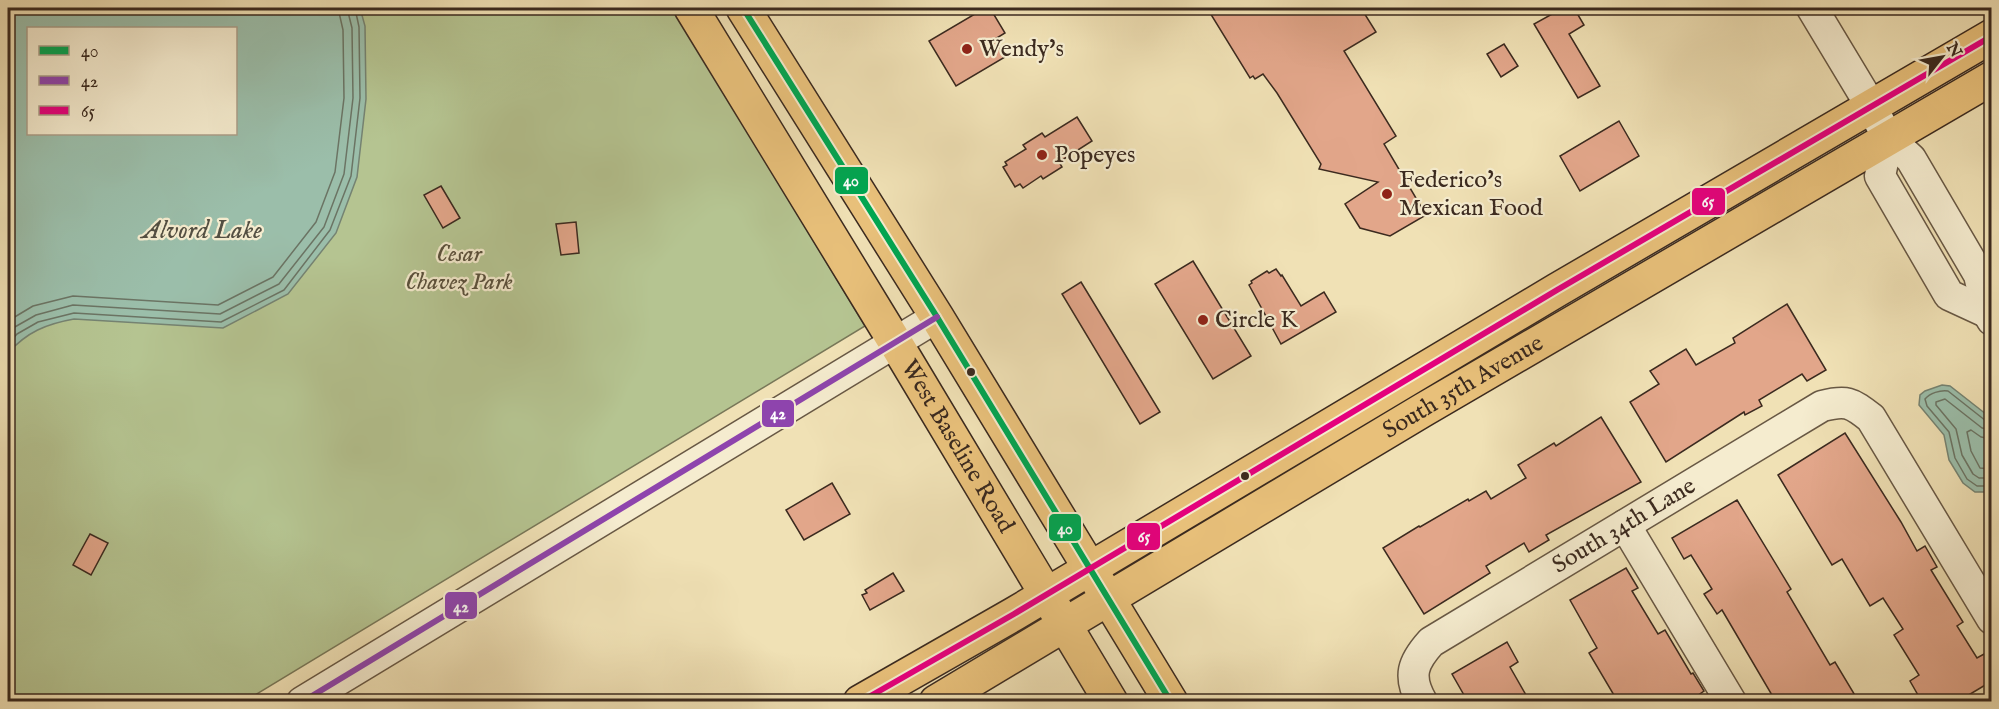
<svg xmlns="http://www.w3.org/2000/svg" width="1999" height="709" viewBox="0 0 1999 709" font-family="'IM FELL English',serif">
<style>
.green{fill:#b5c491;stroke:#787758;stroke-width:1.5;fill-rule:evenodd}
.water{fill:#9bbeaa;stroke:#758372;stroke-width:1.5;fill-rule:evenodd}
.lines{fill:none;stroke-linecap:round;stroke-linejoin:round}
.shore{stroke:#6b7464;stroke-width:1.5}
.building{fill:#e2a68a;stroke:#3b2a1f;stroke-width:1.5}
.minor-casing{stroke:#685844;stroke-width:33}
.major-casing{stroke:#3b2a1f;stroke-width:36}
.minor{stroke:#f5eccf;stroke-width:30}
.major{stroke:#e8c07a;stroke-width:33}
.bus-1-casing{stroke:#f5eccf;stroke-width:10}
.bus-2-casing{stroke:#f5eccf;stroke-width:10}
.bus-3-casing{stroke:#f5eccf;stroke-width:10}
.bus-1{stroke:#00a651;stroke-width:6}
.bus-2{stroke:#8e44ad;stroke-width:6}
.bus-3{stroke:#e5007d;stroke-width:6}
.poi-dot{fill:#8f2418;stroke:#f5eccf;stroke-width:2}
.bus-dot{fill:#3b2a1f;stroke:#f5eccf;stroke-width:2}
.labels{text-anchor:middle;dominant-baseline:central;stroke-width:4.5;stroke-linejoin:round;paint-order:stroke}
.poi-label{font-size:24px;fill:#3b2a1f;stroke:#f5eccf;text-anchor:start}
.park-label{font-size:24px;font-style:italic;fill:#5a503c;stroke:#f5eccf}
.street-label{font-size:24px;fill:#3b2a1f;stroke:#f5eccf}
.water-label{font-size:26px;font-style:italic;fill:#534f42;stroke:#f5eccf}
.line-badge{stroke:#f5eccf;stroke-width:2}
.badge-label{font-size:16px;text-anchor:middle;font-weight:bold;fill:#fff}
</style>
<rect width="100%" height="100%" fill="#f0e1b5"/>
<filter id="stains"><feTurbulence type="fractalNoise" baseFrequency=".00333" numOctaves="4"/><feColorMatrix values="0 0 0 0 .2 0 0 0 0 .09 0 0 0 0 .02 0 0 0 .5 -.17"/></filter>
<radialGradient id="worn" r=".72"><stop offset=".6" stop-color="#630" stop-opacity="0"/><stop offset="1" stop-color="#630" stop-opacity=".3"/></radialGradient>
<!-- green -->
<path class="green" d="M 8,8 L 673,8 L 865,326 L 245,701 L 8,701 ZM 28,28 L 236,28 L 236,134 L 28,134 Z"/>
<!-- water -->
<g class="water">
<path d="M 8,8 L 360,8 L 365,26 L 366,99 L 357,177 L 336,233 L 288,294 L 223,328 L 74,319 C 46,324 27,332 8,353 ZM 28,28 L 236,28 L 236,134 L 28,134 Z"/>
<polygon points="1942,385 1950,386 1991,418 1991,492 1975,492 1963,483 1949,460 1944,435 1919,405 1920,395 1925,391"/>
</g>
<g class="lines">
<!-- shore -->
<g class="shore">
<polyline points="8,321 33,306 73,296 218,305 273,277 316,222 335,172 344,98 343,30 338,8"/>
<polyline points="8,333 13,328 36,315 73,305 220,314 279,284 324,227 344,174 353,98 352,28 347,8"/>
<polyline points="8,344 17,334 38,322 74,313 221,322 284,290 330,230 351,176 360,98 359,27 355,8"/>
<path d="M 1992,422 L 1986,421 L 1948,391 C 1940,390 1930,393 1925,399 L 1927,406 L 1949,432 L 1955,458 L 1967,479 L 1977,486 L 1992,486"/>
<polyline points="1992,430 1982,428 1945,399 1936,402 1936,405 1956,429 1962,455 1973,474 1979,478 1992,478"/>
<polyline points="1992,439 1981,437 1971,430 1967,432 1971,451 1980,468 1992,469"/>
</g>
</g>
<!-- building -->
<g class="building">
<polygon points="985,8 990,8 1005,33 995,39 1005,57 956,86 929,41"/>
<polygon points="1207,8 1361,8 1376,32 1344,51 1396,136 1384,144 1426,215 1390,236 1360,228 1345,204 1378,182 1319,169 1321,164 1277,93 1263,74 1255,79 1253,76 1250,78"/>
<polygon points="1563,8 1574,8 1584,25 1569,34 1600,86 1578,98 1534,24"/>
<polygon points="1504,44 1518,66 1501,77 1487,54"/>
<polygon points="1077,117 1092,141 1059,162 1062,167 1043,179 1041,176 1023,188 1020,184 1015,187 1003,167 1007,165 1005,162 1026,149 1023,145 1042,133 1045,137"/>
<polygon points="1619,121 1639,156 1580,191 1560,156"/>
<polygon points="441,186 460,218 443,228 424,195"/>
<polygon points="576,222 579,253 561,255 556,224"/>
<polygon points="1193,261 1251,356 1213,379 1155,284"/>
<polygon points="1276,269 1281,276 1282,275 1301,306 1324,292 1336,312 1281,344 1249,285 1252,283 1251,281 1267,271 1269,273"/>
<polygon points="1081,282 1160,412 1140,424 1062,294"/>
<polygon points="1787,304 1826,370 1807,381 1802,374 1759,400 1762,406 1745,415 1744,412 1666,462 1630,402 1659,384 1650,371 1686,349 1696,365 1735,343 1733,338"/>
<polygon points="1601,417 1641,482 1546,535 1549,540 1529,552 1524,543 1486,566 1490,573 1424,614 1383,548 1419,526 1420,527 1468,499 1469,501 1486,491 1491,499 1526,478 1518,465 1554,443 1556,446"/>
<polygon points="1845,433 1901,522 1917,551 1925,546 1937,567 1931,570 1963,622 1957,626 1977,658 1984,654 1992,667 1992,681 1957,702 1922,702 1910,681 1919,675 1894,635 1903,629 1883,598 1870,606 1842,559 1832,565 1778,475"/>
<polygon points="832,483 850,514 804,540 786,510"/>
<polygon points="1737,500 1791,589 1787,592 1830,665 1835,662 1859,702 1776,702 1722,610 1717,614 1704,594 1712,589 1691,555 1684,559 1672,538"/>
<polygon points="90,534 108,543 91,575 73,565"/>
<polygon points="1626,568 1638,588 1632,591 1658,634 1665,630 1691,674 1693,673 1704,691 1688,702 1618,702 1589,653 1597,648 1570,600"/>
<polygon points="893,573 904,591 870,610 862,595 867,593 865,590"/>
<polygon points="1507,642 1518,662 1510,667 1530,702 1468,702 1452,674"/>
</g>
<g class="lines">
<!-- minor casing -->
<g class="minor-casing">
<g id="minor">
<polyline points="1812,8 1871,106 1888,138 1911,159 1979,275 1988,313 1992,320"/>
<polyline points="1888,138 1880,176 1949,295 1988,313"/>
<polyline points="1625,525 1731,702"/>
<polyline points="302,702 937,317"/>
<path id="s1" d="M 1422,702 C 1407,676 1413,662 1431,642 L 1822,406 C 1846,400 1851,402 1871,418 L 1992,619"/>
</g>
</g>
<!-- major casing -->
<g class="major-casing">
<g id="major">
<path id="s2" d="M 691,8 L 895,342 L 1111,702"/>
<polyline points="743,8 937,317 1171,702"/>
<polyline points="860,702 1014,614 1557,290 1992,36"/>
<path id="s3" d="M 936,702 L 1423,410 L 1992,78"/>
</g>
</g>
<!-- minor -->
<use href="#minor" class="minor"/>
<!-- major -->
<use href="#major" class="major"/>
<!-- bus-1 casing -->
<g class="bus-1-casing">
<polyline id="bus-1" points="743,8 937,317 1171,702"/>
</g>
<!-- bus-2 casing -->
<g class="bus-2-casing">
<polyline id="bus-2" points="302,702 937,317"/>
</g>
<!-- bus-3 casing -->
<g class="bus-3-casing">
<polyline id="bus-3" points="860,702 1014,614 1557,290 1992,36"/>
</g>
<!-- bus-1 -->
<use href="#bus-1" class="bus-1"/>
<!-- bus-2 -->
<use href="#bus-2" class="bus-2"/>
<!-- bus-3 -->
<use href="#bus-3" class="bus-3"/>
</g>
<!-- markers -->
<g class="poi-dot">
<circle cx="967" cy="49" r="6"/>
<circle cx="1042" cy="155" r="6"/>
<circle cx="1387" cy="194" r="6"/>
<circle cx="1203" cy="320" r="6"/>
</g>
<g class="bus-dot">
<circle cx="971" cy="372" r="5"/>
<circle cx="1245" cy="476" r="5"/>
</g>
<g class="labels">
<!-- poi labels -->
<g class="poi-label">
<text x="979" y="49">Wendy's</text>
<text x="1054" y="155">Popeyes</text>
<text x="1399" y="180">Federico's<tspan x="1399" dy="28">Mexican Food</tspan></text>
<text x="1215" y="320">Circle K</text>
</g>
<!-- park labels -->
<g class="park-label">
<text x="459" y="254">Cesar<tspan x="459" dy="28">Chavez Park</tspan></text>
</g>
<!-- street labels -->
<g class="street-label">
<text stroke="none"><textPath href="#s3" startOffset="614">South 35th Avenue</textPath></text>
<text stroke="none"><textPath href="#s2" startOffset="513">West Baseline Road</textPath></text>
<text stroke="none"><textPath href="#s1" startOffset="292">South 34th Lane</textPath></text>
</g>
<!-- water labels -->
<g class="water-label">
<text x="202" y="230">Alvord Lake</text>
</g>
</g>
<g class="line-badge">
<rect x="834" y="166" width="35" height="29" rx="6" fill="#00a651"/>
<rect x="1691" y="187" width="35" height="29" rx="6" fill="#e5007d"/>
<rect x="761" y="399" width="34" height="29" rx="6" fill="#8e44ad"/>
<rect x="1048" y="513" width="34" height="29" rx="6" fill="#00a651"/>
<rect x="1126" y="522" width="35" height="29" rx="6" fill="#e5007d"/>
<rect x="444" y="591" width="34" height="29" rx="6" fill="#8e44ad"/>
</g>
<g class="badge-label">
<text x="851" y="186">40</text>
<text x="1708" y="207">65</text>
<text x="778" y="419">42</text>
<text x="1065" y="534">40</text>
<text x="1144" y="542">65</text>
<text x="461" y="612">42</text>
</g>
<!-- margin -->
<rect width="1999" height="709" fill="none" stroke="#f0e1b5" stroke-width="30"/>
<rect x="9" y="9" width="1981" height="691" fill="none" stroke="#3b2a1f" stroke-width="3"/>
<rect x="15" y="15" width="1969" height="679" fill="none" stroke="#3b2a1f" stroke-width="1.5"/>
<!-- legend -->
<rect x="27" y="27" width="210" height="108" fill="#f5eccf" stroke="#ab9e89" stroke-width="1.5"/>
<rect x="39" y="46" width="30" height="9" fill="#00a651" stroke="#ab9e89" stroke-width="1.5"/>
<text x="81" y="57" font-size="18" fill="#3b2a1f">40</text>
<rect x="39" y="76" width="30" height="9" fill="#8e44ad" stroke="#ab9e89" stroke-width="1.5"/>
<text x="81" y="87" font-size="18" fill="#3b2a1f">42</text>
<rect x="39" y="106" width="30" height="9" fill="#e5007d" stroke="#ab9e89" stroke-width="1.5"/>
<text x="81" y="117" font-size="18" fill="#3b2a1f">65</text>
<!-- north arrow -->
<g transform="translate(1942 57) rotate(59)" stroke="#f5eccf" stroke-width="4.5" paint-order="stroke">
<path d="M0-4.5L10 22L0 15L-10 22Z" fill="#3b2a1f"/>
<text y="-9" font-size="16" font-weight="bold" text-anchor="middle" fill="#3b2a1f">N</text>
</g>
<rect width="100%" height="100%" filter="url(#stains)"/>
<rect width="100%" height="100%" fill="url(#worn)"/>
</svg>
